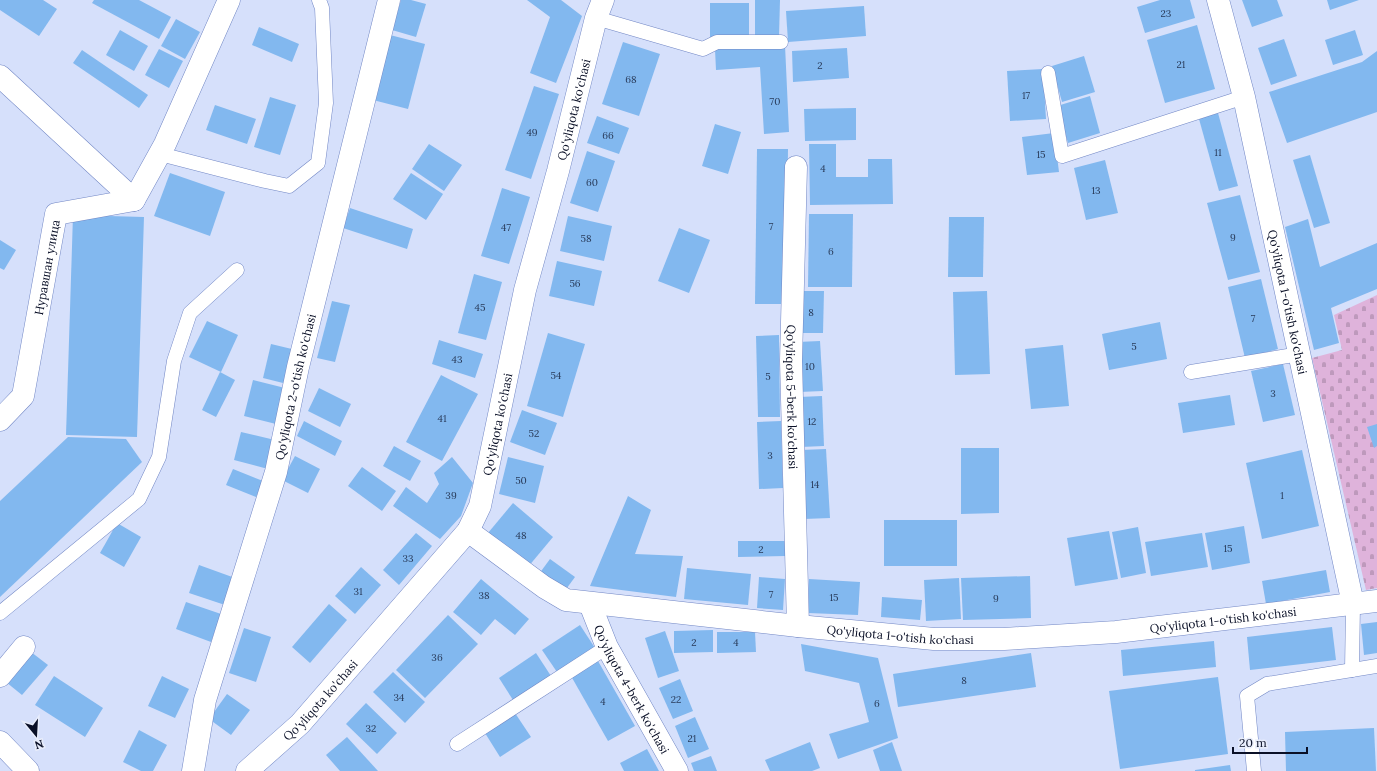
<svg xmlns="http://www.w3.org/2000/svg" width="1377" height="771" viewBox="0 0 1377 771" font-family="Lora,serif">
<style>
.cemetery{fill:url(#cemetery-stones)}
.building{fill:#82b8ef}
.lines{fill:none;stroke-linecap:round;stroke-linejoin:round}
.service-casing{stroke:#7287c5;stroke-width:15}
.minor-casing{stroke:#7287c5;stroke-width:23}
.service{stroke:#fff;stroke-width:14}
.minor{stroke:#fff;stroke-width:22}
.labels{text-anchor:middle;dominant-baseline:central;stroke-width:3;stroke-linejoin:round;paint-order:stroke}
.number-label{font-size:10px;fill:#283a59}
.street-label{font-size:12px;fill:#0a1027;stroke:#e8edfb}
</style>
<defs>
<pattern id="cemetery-stones" width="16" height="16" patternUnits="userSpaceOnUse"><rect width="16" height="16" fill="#dfb3db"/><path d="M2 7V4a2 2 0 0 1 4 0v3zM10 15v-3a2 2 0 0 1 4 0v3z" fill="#be99bc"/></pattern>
</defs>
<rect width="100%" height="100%" fill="#d6e0fb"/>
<!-- cemetery -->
<polygon class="cemetery" points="1377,295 1377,588 1366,590 1312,358 1342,350 1334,315"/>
<!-- building -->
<g class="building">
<polygon points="0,0 43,0 57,9 39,36 0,10"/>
<polygon points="94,0 139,0 171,17 159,39 92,3"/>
<polygon points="401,0 411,0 426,4 416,37 392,30"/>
<polygon points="527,0 561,0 582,16 556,83 530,73 550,17"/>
<polygon points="755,0 780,0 779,37 755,36"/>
<polygon points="1160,0 1190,0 1195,18 1145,33 1137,7"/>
<polygon points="1242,0 1277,0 1283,16 1252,27"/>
<polygon points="1327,0 1359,0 1330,10"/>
<rect x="710" y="3" width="39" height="34"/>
<polygon points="864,6 866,36 788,42 786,11"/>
<polygon points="176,19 200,32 185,59 161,46"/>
<polygon points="1197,25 1215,89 1165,103 1147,40"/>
<polygon points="259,27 299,44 292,62 252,45"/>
<polygon points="120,30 148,46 134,71 106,55"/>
<polygon points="1355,30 1363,55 1333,65 1325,40"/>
<polygon points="390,35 425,44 408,109 373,100"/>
<polygon points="1284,39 1297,76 1271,85 1258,48"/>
<polygon points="623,42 660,54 639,116 602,104"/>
<polygon points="785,45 789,132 764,134 760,67 716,70 715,49"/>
<polygon points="847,48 849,78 793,82 792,51"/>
<polygon points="159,49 183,61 169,88 145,75"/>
<polygon points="82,50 148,95 139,108 73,63"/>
<polygon points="1377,51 1377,112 1287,143 1269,92 1362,62"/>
<polygon points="1084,56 1095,92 1062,102 1052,66"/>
<polygon points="1043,69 1046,119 1010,121 1007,71"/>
<polygon points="534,86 559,94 531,179 505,170"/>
<polygon points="1090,96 1100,133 1068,143 1057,106"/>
<polygon points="270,97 296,105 280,155 254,147"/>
<polygon points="215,105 256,119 247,144 206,130"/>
<polygon points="856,108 856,140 805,141 804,109"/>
<polygon points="1218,113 1238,186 1219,191 1199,119"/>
<polygon points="597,116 629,128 619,154 587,143"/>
<polygon points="715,124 741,132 728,174 702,166"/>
<polygon points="1054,133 1059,172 1027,175 1022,137"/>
<polygon points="429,144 462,165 444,191 412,169"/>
<polygon points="809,144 836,144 836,177 868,177 868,159 892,159 893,204 810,205"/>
<polygon points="757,149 788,149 786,304 755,304"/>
<polygon points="587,151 615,161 598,212 570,203"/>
<polygon points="1310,155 1330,223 1314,228 1293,160"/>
<polygon points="1105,160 1118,213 1086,220 1074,168"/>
<polygon points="170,173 225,192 210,236 154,216"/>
<polygon points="411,173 443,194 426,220 393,199"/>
<polygon points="502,188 530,197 509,264 481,256"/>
<polygon points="1240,195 1260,272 1228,280 1207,203"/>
<polygon points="350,208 413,229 407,249 343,228"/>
<polygon points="809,214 853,214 852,287 808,287"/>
<polygon points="73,215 144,217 137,437 66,435"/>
<polygon points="568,216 612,226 604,261 560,251"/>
<polygon points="949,217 984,217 983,277 948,277"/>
<polygon points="1308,219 1320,267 1377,243 1377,289 1331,308 1339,343 1314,350 1285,227"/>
<polygon points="679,228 710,240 689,293 658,281"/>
<polygon points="0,240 16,250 4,270 0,268"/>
<polygon points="557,261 602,271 594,306 549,296"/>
<polygon points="474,274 502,282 486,340 458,333"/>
<polygon points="1261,279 1278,349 1245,358 1228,287"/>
<polygon points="798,291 824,291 823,333 798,333"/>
<polygon points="987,291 990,374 955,375 953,292"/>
<polygon points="332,301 350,305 335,362 317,358"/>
<polygon points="207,321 238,335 221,372 189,357"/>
<polygon points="1160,322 1167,359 1109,370 1102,334"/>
<polygon points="548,333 585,344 563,417 527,406"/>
<polygon points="779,335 780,417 758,417 756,336"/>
<polygon points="439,340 483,354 475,378 432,364"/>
<polygon points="820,341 823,391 799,392 797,342"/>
<polygon points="271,344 296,350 287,384 263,378"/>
<polygon points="1063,345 1069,406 1031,409 1025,349"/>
<polygon points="1283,364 1295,415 1263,422 1251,371"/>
<polygon points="220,372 235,380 216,417 202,410"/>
<polygon points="441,375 478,394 442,461 406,442"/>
<polygon points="253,380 289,389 280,425 244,416"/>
<polygon points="319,388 351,404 340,427 308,411"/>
<polygon points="1230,395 1235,425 1183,433 1178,403"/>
<polygon points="822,396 824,446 801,447 799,397"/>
<polygon points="522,410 557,423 545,455 510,442"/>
<polygon points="304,421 342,441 335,456 297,436"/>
<polygon points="781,421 783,488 759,489 757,422"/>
<polygon points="1377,424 1377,446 1374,448 1367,427"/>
<polygon points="241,432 275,440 268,469 234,460"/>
<polygon points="68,437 126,439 142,462 0,597 0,501"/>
<polygon points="394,446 421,461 410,481 383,466"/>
<polygon points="961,448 999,448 999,513 961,514"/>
<polygon points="826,449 830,518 804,519 801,450"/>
<polygon points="1302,450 1319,526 1262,539 1246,463"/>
<polygon points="295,456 320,469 308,493 282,480"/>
<polygon points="452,457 473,483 461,516 440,539 393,506 406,487 427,503 439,484 434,473"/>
<polygon points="508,457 544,466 535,503 499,494"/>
<polygon points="362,467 396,491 382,511 348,486"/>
<polygon points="233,469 263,481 256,497 226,485"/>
<polygon points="628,496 651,510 635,554 683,556 676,597 590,586"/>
<polygon points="513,503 553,537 528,567 488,533"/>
<rect x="884" y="520" width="73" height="46"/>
<polygon points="117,523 141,537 124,567 100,553"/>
<polygon points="1244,526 1250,563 1212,570 1205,533"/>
<polygon points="1138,527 1146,573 1121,578 1112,532"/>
<polygon points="1109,531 1118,579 1075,586 1067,538"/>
<polygon points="416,533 432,546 399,585 383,570"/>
<polygon points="1202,533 1208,567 1151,576 1145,542"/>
<polygon points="738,541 785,541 785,556 738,557"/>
<polygon points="550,559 575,577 564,592 539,574"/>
<polygon points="199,565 235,578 225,605 189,593"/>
<polygon points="361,567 381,585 355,614 335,596"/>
<polygon points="687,568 751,574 748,605 684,599"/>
<polygon points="1326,570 1330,592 1266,604 1262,581"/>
<polygon points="1030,576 1031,618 963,620 961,578"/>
<polygon points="759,577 785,579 783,610 757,608"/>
<polygon points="959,578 961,619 926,621 924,580"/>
<polygon points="481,579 529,619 515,635 495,619 481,635 453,612"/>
<polygon points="809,579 860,582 858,615 808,613"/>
<polygon points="882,597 922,600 920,620 881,617"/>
<polygon points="186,602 221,614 211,642 176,629"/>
<polygon points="329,604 347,620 310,663 292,647"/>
<polygon points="448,615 478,644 425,698 396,670"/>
<polygon points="1377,622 1377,653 1364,655 1361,624"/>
<polygon points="580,625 595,648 557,672 542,650"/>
<polygon points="1332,627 1336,660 1250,670 1247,637"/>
<polygon points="244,628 271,637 256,682 229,673"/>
<polygon points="713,630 713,652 674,653 674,631"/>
<polygon points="665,631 679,671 658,678 645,638"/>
<polygon points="717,632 755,632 756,652 717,653"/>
<polygon points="1214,641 1216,667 1123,676 1121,650"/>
<polygon points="801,644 878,658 898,738 838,759 829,734 869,722 859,683 805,671"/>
<polygon points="31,652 48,665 22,695 6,682"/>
<polygon points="536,653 551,676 513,700 499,678"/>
<polygon points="1031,653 1036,687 898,707 893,674"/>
<polygon points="598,661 635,726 608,741 571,676"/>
<polygon points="393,672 425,702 405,723 373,692"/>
<polygon points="54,676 103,708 85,737 35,705"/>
<polygon points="162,676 189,689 175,718 148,706"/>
<polygon points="1218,677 1228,754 1120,769 1109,691"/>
<polygon points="680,679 693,711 673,719 659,688"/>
<polygon points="227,694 250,710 231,735 209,719"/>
<polygon points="366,703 397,733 377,754 346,724"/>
<polygon points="515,713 531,737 500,757 485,733"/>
<polygon points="695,717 709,749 688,758 675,726"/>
<polygon points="1374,728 1376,771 1286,771 1285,732"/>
<polygon points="139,730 167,745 153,771 141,771 123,762"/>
<polygon points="347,737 378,771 340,771 326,755"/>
<polygon points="810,742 820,768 812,771 770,771 765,760"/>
<polygon points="892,742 902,771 880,771 873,750"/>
<polygon points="647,749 659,771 624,771 620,763"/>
<polygon points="711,756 717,771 694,771 691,763"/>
<polygon points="1230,765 1231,771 1195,771 1195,770"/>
</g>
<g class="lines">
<!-- service casing -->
<g class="service-casing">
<g id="service">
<polyline points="596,18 703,49 717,42 781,42"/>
<polyline points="1048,73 1062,156 1244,97"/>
<polyline points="160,154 265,181 289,186 318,163 326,103 322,8 319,0"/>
<polyline points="1191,372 1300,354"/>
<polyline points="0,613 139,499 159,457 174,361 190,313 237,270"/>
<polyline points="1352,670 1353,604"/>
<polyline points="457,744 607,647"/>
<polyline points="1254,771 1247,696 1267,684 1377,666"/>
</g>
</g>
<!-- minor casing -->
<g class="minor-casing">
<g id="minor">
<path id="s1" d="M 1218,0 L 1244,97 L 1353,604"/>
<polyline points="0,76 134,200"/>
<path id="s2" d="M 796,167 L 791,361 L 798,626"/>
<path id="s3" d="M 0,420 L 23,396 L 56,214 L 134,200 L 165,144 L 229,0"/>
<path id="s4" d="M 468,531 L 544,587 L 566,600 L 798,626 L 934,639 L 1004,639 L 1116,632 L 1377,601"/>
<path id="s5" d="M 590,604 L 607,647 L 677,771"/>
<polyline points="0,676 24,647"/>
<polyline points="0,742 28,771"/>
<path id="s6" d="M 193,771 L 205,700 L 276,472 L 298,367 L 389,0"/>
<path id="s7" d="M 247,771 L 300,724 L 468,531 L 480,506 L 525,290 L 558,171 L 596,18 L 603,0"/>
</g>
</g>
<!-- service -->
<use href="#service" class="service"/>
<!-- minor -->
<use href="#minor" class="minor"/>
</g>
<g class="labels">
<!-- number labels -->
<g class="number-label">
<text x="1166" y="13">23</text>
<text x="1181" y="64">21</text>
<text x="820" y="65">2</text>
<text x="631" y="79">68</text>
<text x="1026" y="95">17</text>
<text x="775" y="101">70</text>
<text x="532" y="132">49</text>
<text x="608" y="135">66</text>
<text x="1218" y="152">11</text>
<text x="1041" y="154">15</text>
<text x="823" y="168">4</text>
<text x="592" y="182">60</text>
<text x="1096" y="190">13</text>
<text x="771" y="226">7</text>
<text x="506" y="227">47</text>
<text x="1233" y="237">9</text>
<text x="586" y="238">58</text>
<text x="831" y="251">6</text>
<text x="575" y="283">56</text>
<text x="480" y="307">45</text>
<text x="811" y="312">8</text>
<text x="1253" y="318">7</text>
<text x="1134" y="346">5</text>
<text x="457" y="359">43</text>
<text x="810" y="366">10</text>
<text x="556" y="375">54</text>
<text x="768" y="376">5</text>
<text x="1273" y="393">3</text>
<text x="442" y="418">41</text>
<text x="812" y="421">12</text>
<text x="534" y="433">52</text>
<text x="770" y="455">3</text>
<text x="521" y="480">50</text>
<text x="815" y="484">14</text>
<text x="451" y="495">39</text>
<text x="1282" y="495">1</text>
<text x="521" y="535">48</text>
<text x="1228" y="548">15</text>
<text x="761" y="549">2</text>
<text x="408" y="558">33</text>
<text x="358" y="591">31</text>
<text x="771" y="594">7</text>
<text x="484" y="595">38</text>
<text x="834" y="597">15</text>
<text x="996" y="598">9</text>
<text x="694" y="642">2</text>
<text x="736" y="642">4</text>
<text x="437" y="657">36</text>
<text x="964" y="680">8</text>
<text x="399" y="697">34</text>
<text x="676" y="699">22</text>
<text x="603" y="701">4</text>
<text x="877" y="703">6</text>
<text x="371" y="728">32</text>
<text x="692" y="738">21</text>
</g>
<!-- street labels -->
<g class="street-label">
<text stroke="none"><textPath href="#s7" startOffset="762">Qo'yliqota ko'chasi</textPath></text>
<text stroke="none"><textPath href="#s3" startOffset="164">Нуравшан улица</textPath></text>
<text stroke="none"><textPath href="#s1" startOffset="310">Qo'yliqota 1-o'tish ko'chasi</textPath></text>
<text stroke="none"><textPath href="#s6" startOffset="398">Qo'yliqota 2-o'tish ko'chasi</textPath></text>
<text stroke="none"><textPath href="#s2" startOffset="230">Qo'yliqota 5-berk ko'chasi</textPath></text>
<text stroke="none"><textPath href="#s7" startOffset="438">Qo'yliqota ko'chasi</textPath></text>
<text stroke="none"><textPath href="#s4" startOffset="780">Qo'yliqota 1-o'tish ko'chasi</textPath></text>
<text stroke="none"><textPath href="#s4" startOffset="456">Qo'yliqota 1-o'tish ko'chasi</textPath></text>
<text stroke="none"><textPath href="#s5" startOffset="95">Qo'yliqota 4-berk ko'chasi</textPath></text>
<text stroke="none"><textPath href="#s7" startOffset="102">Qo'yliqota ko'chasi</textPath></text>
</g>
</g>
<!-- north arrow -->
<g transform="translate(36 735) rotate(162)" stroke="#e8edfb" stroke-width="3" paint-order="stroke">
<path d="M0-3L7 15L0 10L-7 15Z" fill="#0a1027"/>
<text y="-6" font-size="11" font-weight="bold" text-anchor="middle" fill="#0a1027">N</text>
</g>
<!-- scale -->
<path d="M1233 747v6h74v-6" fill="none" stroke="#0a1027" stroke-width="2"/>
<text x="1239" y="747" font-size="12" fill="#0a1027" stroke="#e8edfb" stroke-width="3" paint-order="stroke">20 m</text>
</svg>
